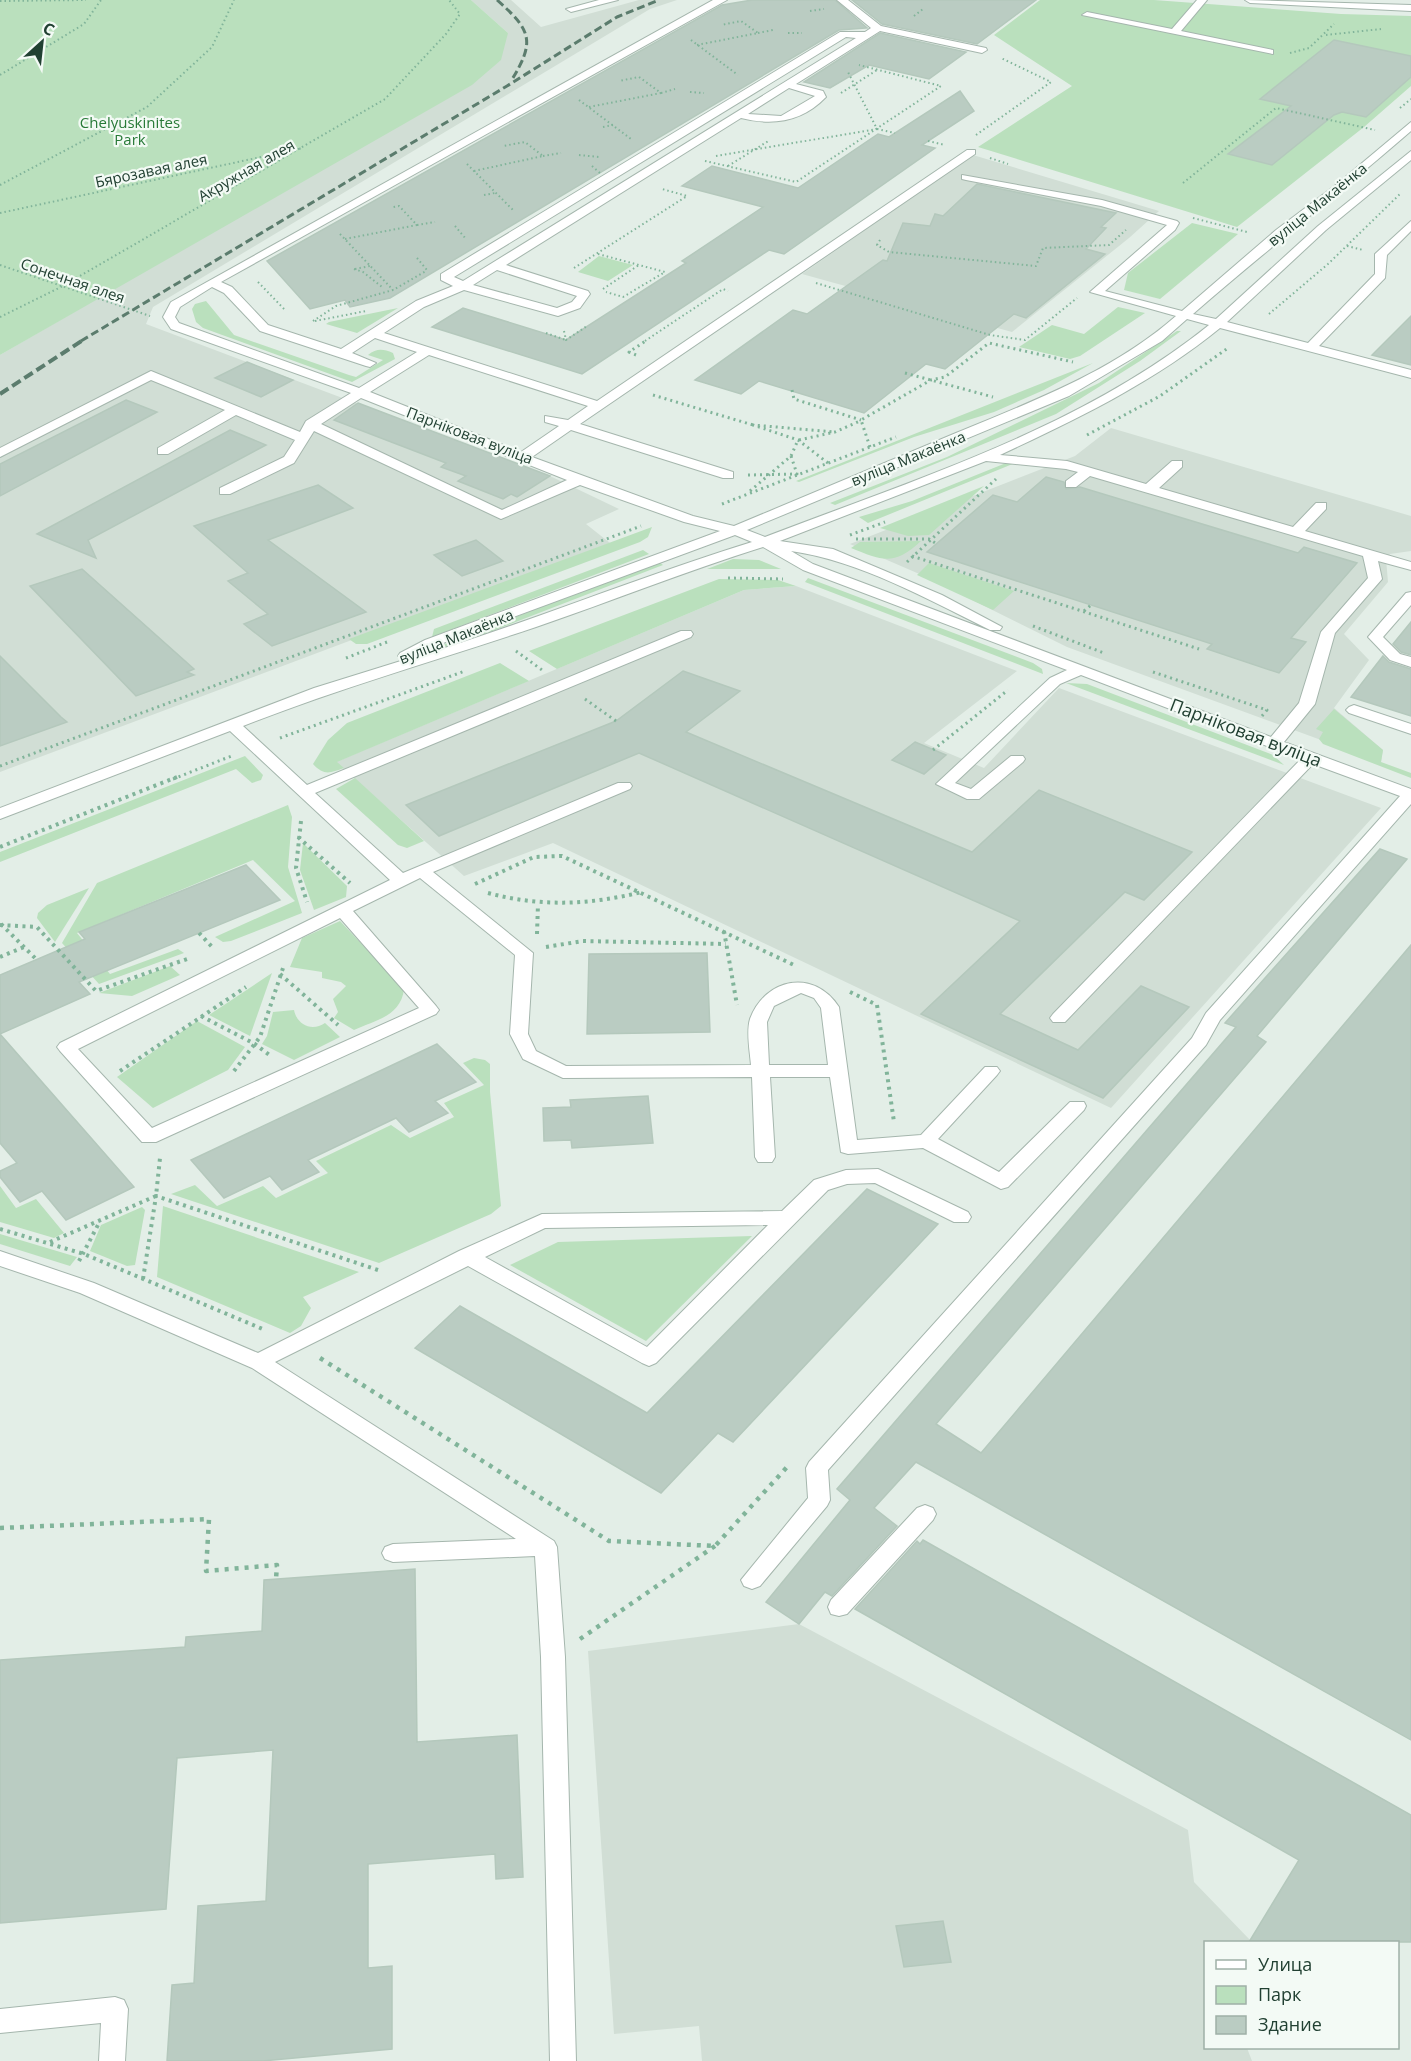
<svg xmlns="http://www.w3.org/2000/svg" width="1411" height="2061" viewBox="0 0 1411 2061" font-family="'Open Sans',sans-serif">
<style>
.built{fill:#d1ded5}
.green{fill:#bae0bd}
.building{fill:#baccc2;stroke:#b4c8bc;stroke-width:1.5}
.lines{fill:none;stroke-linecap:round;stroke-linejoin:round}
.minor-casing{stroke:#a5b6ad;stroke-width:2}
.path-far3{stroke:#81b49a;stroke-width:2;stroke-dasharray:1.5 3;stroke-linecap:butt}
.path-far2{stroke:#81b49a;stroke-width:3;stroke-dasharray:2 4;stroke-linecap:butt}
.path-far1{stroke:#81b49a;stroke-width:4;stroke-dasharray:3 4.5;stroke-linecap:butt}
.path{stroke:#81b49a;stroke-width:4.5;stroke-dasharray:4 6;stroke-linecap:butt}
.minor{fill:#fff;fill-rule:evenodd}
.rail-far1{stroke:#5b7c6d;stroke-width:3;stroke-dasharray:8 4;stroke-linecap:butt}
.rail{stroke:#5b7c6d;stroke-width:4;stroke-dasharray:10 4.5;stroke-linecap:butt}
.path-bridge{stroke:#81b49a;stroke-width:2;stroke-dasharray:1.5 3;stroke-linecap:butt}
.labels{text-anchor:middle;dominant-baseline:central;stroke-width:4.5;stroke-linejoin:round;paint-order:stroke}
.far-park-label{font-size:15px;fill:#287a38;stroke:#f3faf5}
.far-street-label{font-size:15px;fill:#214032;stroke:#f3faf5}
.street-label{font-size:18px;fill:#214032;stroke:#f3faf5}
</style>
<rect width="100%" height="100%" fill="#e3eee7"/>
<!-- built -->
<g class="built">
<polygon points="471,0 511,0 541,27 639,0 677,0 650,9 153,307 146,324 550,476 619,509 586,524 610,543 0,772 0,355 98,298 508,33"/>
<polygon points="973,155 1159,211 1129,238 1012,332 802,274"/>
<polygon points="1111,428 1411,516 1411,551 1390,554 1386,559 1388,582 1344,634 1369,660 1334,708 1383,750 1381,762 1067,647 924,576 850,544 1075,456"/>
<polygon points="796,586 1017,671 924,743 984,768 1059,688 1381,808 1111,1108 553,843 464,876 336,762 744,590"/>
<polygon points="799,1624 1188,1830 1194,1882 1250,1940 1248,1942 1206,1942 1206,2048 1247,2048 1252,2061 702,2061 699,2026 614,2034 588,1651"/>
</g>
<!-- green -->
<g class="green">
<polygon points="0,0 471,0 508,33 501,60 472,85 0,355"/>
<polygon points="1040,0 1154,0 1341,14 1411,16 1411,86 1364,127 1237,227 978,147 1072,86 994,35"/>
<polygon points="1192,223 1238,234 1160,299 1124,290 1128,273"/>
<polygon points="599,256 633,265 608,281 578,272"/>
<path d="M 206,301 L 234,335 L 349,375 L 356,377 L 383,360 L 368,355 C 377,348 383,349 393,353 L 395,359 L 352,382 L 203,328 L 196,322 L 192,309 L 195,304 Z"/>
<polygon points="1118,307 1145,313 1080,356 1070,359 1019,347 1052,325 1084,334"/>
<polygon points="398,308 357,333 326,324 329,322"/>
<polygon points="1177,331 1181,331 1140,361 1056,414 835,505 830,503 947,457 1099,383"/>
<polygon points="1093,363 1044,390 994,412 914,437 799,482 796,481"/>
<polygon points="1006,463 1015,463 868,523 859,517 912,501"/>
<polygon points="984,486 929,535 908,536 880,528"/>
<polygon points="652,527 648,537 640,542 367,644 356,644 349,639"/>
<path d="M 921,541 C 894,566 883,561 851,548 L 860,542 Z"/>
<polygon points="643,550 649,554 432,637 434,629"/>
<polygon points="733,559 759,560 781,569 707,569"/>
<polygon points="659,562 663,565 446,649 442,645"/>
<polygon points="929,563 1014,591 993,610 917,575"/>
<polygon points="808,578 1033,663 1042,669 1043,674 805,582"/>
<polygon points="719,579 778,580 796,586 744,590 557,669 529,651"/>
<path d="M 500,663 L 529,681 L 337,762 L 344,768 C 330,773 324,776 313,764 L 328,740 L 347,723 Z"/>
<polygon points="1066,683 1087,684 1273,755 1284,765"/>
<polygon points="1334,709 1383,750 1381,762 1411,773 1411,778 1323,744 1319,739 1323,732 1316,729"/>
<polygon points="245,756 263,775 261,780 252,783 236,769 0,862 0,852"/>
<polygon points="355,778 424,841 407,848 398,845 336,789"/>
<polygon points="288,805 292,817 288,867 302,913 231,941 223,942 215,937 295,901 253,860 77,933 110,974 178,949 184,953 99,984 62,943 97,883"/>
<polygon points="303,843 347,886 346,897 314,910 300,870"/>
<polygon points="89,888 55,942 37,918 38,913 47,905"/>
<path d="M 340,921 L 404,989 C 401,1016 376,1020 354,1030 L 334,1018 L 338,1012 L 333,999 L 346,986 L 341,982 L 322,978 L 322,972 L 290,967 L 302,938 Z"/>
<polygon points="170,966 180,975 132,996 99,993"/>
<polygon points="272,973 250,1036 209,1015"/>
<path d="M 294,1010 C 297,1025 312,1032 325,1023 L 340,1037 L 294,1060 L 262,1044 L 267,1036 L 273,1012 Z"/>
<polygon points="197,1021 245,1047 228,1070 153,1108 117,1077"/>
<polygon points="474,1058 485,1060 490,1064 490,1092 501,1206 491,1214 379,1263 171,1194 195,1185 217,1206 263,1186 276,1198 328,1173 316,1161 391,1125 410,1138 454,1117 444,1103 484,1085 463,1063"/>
<polygon points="0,1186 16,1208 36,1199 64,1233 54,1238 0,1222"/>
<polygon points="163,1206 359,1272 303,1297 311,1308 301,1326 290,1333 157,1277"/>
<polygon points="142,1207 145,1210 135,1265 127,1266 90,1251 101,1225"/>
<polygon points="0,1234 77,1257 70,1266 0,1244"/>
<polygon points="752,1236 646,1341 510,1265 558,1242"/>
</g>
<!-- building -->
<g class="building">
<polygon points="752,0 835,0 867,28 839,30 390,298 350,307 345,300 310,309 267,261 722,5"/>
<polygon points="852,0 1036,0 977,44 882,24"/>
<polygon points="880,33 966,52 929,79 869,65 830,88 804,82"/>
<polygon points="1334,40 1411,56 1411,77 1366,117 1342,112 1334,115 1272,165 1228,154 1291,106 1260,99"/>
<polygon points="960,91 974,111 922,145 935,148 784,254 769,250 582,374 432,327 463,308 566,340 686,263 682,261 763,207 682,186 712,166 798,188 878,134 889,137"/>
<polygon points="977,184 1116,213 1101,227 1106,228 1086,249 1105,254 1026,318 1014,314 945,369 926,364 864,413 759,381 741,394 695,380 793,310 807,314 883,260 887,261 903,223 930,226 935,214 943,216"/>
<polygon points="1411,316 1411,365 1372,355"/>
<polygon points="247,362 293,380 261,397 215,378"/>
<polygon points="126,400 157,412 0,496 0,464"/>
<polygon points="358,403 550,476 517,497 511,494 503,499 458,481 466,476 441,467 446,463 334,420"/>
<polygon points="230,430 266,445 88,540 96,558 37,534"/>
<polygon points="1046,477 1064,482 1066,489 1080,487 1298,553 1304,547 1357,563 1291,638 1306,642 1279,673 1207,649 1212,644 927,552 993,495 1017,502"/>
<polygon points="318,485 353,508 268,540 366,612 272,646 244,624 268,614 228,581 248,573 194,526"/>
<polygon points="476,540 503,561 462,576 434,555"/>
<polygon points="82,569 194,669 187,672 194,675 136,696 30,586"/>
<polygon points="1411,622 1411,655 1401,652 1393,644"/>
<polygon points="0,656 61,717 67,722 0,746"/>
<polygon points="1383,656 1389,662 1411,669 1411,716 1351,697"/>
<polygon points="683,671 740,691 686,732 972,852 1039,790 1192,852 1144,900 1125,892 1000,1014 1078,1050 1141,986 1189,1007 1103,1098 921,1014 1020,921 639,753 439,836 406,805 616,721"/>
<polygon points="915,742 946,755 924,774 892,760"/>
<polygon points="1380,849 1407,859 1257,1036 1266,1042 936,1424 981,1453 1411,945 1411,1740 916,1462 874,1508 897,1526 832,1596 825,1592 799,1624 766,1602 850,1500 837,1489 1236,1027 1225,1023"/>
<polygon points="246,865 280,900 79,982 90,994 0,1034 0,975 85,939 79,932"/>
<polygon points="707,953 710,1032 587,1034 589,954"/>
<polygon points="0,1034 99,1147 134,1187 66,1220 42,1191 20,1202 0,1177 0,1171 17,1163 0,1143"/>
<polygon points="437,1044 476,1082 435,1101 448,1113 409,1132 396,1118 308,1160 319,1172 282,1190 270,1176 224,1198 191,1160"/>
<polygon points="648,1096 653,1143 572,1148 571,1140 544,1141 543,1108 571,1107 570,1100"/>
<polygon points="867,1189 938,1224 733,1442 718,1433 661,1493 415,1348 460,1306 647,1413"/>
<polygon points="923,1540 1411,1815 1411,1942 1249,1942 1299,1860 855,1609 917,1541 920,1544"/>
<polygon points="415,1569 417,1742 517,1735 523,1877 496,1879 495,1854 368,1864 368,1968 392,1966 392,2049 262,2061 167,2061 172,1985 194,1983 198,1906 266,1901 273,1750 177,1758 166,1909 0,1923 0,1660 185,1647 186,1637 262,1631 264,1580"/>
<polygon points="943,1921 951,1962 904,1967 896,1926"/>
</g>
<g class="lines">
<!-- minor casing -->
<g class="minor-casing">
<g id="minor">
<polygon points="599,0 618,0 571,12 566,9"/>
<path d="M 713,0 L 727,0 L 221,282 L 232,287 L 268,325 L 341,349 L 416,301 L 453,286 L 441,280 L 441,274 L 840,32 L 865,32 L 871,28 L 837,0 L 848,0 L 881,26 L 986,48 L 987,50 L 982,53 L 880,31 L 796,84 L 823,91 L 826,97 C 802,122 773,126 741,118 L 506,265 L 588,291 L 590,294 L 580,308 L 558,316 L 464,290 L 424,307 L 384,333 L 597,401 L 967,150 L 975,150 L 975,154 L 580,424 L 733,472 L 733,478 L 723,478 L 571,430 L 532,457 L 693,516 L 734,526 C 808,495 882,464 956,433 C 1033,401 1112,372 1176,316 L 1090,292 L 1167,225 L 1101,206 L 966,180 L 962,179 L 962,175 L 1102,200 L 1177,221 L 1179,223 L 1175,230 L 1105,291 L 1182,311 L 1276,230 L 1337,184 L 1411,122 L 1411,131 C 1340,193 1265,251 1193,314 L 1216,319 L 1318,226 L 1411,151 L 1411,160 L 1326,230 L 1227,322 L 1308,343 L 1375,274 L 1375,254 L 1411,221 L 1411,231 L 1387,255 L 1385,278 L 1319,346 L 1411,370 L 1411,378 L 1220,328 C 1154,382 1077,419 1000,455 L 1067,461 L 1146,484 L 1172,461 L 1182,461 L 1182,467 L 1159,488 L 1293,527 L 1316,503 L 1326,503 L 1326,509 L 1305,531 L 1411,562 L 1411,570 L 1378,561 L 1382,579 L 1335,633 L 1315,704 L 1284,742 L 1411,789 L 1411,804 L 1220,1020 L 1206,1045 L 828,1470 L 830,1500 L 827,1506 L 760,1586 L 752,1589 L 744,1586 L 741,1580 L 808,1498 L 806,1468 L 809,1462 L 1192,1038 L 1206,1013 L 1400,796 L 1313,764 L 1065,1022 L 1053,1022 L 1050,1018 L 1053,1014 L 1301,759 L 1081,675 L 1060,684 L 955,783 L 971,789 L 1011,756 L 1023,756 L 1025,759 L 1023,762 L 979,799 L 967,799 L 936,784 L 1050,678 L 1067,670 L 803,570 L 763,547 C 686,571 612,601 536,627 C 438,660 339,688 243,726 L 307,785 L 681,631 L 691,631 L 693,634 L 691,637 L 315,793 L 403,873 L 618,783 L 630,783 L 632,786 L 630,789 L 433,872 L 533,953 L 528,1034 L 536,1051 L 566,1066 L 751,1065 C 750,1052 746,1032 750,1019 C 765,978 814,968 839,1007 L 857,1140 L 921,1135 L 985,1067 L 997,1067 L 1000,1071 L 997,1075 L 938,1139 L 999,1172 L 1070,1102 L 1084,1102 L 1086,1106 L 1084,1110 L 1008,1187 L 1001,1189 L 923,1148 L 848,1154 L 841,1152 L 830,1077 L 770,1077 L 775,1157 L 772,1162 L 758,1162 L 755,1157 L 752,1077 L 563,1078 L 523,1059 L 510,1034 L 515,955 L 420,878 L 353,911 L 436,1006 L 439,1010 L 436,1014 L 156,1142 L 142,1142 L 60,1051 L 57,1047 L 60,1043 L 390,880 L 230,731 L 0,819 L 0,808 L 314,688 L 404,660 L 398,656 L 400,653 L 425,640 L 720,531 L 684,522 L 580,485 L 501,519 L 314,431 L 294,463 L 230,494 L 220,494 L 220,488 L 284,457 L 295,440 L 236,415 L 168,454 L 158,454 L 158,448 L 225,410 L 151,380 L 0,457 L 0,448 L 151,371 L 300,432 L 306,421 L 351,393 L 171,329 L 163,317 L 171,302 ZM 846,37 L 856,38 L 463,281 L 454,277 ZM 789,88 L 815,96 L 781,116 L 748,114 ZM 497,270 L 577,296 L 572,302 L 557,308 L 473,285 ZM 212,287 L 224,293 L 260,331 L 366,366 L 370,367 L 376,363 L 352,353 L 375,338 L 417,352 L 359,388 L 179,323 L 175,317 L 180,307 ZM 1187,319 L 1209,325 C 1081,428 916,479 765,537 L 747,530 L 1069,396 L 1162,341 ZM 429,355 L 588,406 L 568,420 L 545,416 L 545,422 L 559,426 L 521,452 L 370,392 ZM 361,398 L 567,480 L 502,510 L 321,424 ZM 986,461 L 1066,469 L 1078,472 L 1066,481 L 1066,487 L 1076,487 L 1090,476 L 1363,556 L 1368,578 L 1321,632 L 1299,703 L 1271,737 L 813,564 L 791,551 C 860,561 927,599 990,630 L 1000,630 L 1002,627 L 942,595 L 833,549 L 780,541 ZM 735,535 L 752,542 C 638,577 528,623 413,658 L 435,646 ZM 340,918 L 419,1008 L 152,1128 L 78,1049 ZM 801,993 L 814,998 L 821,1008 L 828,1065 L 769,1065 L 767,1022 L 774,1006 Z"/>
<polygon points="1197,0 1207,0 1181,31 1273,50 1273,54 1082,15 1087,12 1172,29"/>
<polygon points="1245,0 1411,5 1411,11 1250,3"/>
<polygon points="1411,592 1411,605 1383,637 1400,654 1411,657 1411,667 1390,660 1368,637 1406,593"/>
<polygon points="1354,705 1411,724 1411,734 1349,713 1346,710 1349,707"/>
<path d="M 878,1169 L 968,1212 L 971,1217 L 968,1222 L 954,1222 L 875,1183 L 847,1184 L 828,1190 L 656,1363 L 649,1366 L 642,1363 L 468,1266 L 275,1362 L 554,1541 L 557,1547 L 565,1657 L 576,2061 L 550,2061 L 541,1657 L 535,1556 L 393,1562 L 385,1559 L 382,1553 L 385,1547 L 393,1544 L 516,1539 L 252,1368 L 80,1293 L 0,1266 L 0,1251 L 94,1283 L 258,1353 L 459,1251 L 542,1214 L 782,1211 L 814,1180 L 846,1170 ZM 768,1225 L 647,1347 L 485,1257 L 545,1228 Z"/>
<polygon points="925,1505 933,1508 936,1514 933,1520 847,1614 839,1616 831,1614 828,1607 831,1600 917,1508"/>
<polygon points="115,1997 124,2000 128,2009 125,2061 99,2061 101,2023 0,2033 0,2009"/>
</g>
</g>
<!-- path-far3 -->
<g class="path-far3">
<polyline points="0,1 86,0"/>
<polyline points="810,11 824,9"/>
<polyline points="914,16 923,9"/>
<polyline points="758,33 773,30"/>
<polyline points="788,33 802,33"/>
<polyline points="1326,35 1381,29"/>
<polyline points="691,40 738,75"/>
<polyline points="697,45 758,33 741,21 721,25"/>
<polyline points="1290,53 1309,48 1334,24"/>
<polyline points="0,75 84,24 101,0"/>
<polyline points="690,92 704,93"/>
<polyline points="661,93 675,89"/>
<polyline points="841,93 877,70"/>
<polyline points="579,100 631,139"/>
<polyline points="589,107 661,93 639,77 619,81"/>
<polyline points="1400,108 1411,99"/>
<polyline points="603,127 613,125"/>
<polyline points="877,129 895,133"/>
<polyline points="976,135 1051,82 1001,58"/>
<polyline points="928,141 945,145"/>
<polyline points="579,155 599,157"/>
<polyline points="543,156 561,153"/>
<polyline points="716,156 877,129 848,72"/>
<polyline points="990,158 1008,164"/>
<polyline points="705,161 796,182 941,86 859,65"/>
<polyline points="467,164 514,211"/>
<polyline points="728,166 770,140"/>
<polyline points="474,171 543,156 525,142 503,146"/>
<polyline points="1183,183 1276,108 1375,130"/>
<polyline points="0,185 147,107 212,47 234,0"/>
<polyline points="484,195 495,193"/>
<polyline points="0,213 303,148"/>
<polyline points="1193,218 1247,232"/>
<polyline points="417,225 435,222"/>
<polyline points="455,226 466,239"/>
<polyline points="340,234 393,290"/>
<polyline points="345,239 417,225 399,206 393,207"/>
<polyline points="880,240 877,245 889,252 1036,266 1043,248 1109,245 1126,230"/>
<polyline points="1347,246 1363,250"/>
<polyline points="598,254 665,272 623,297 606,292"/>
<polyline points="417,258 427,270"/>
<polyline points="0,265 150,316"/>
<polyline points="574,268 687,196 662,189"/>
<polyline points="354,269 363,272 382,287"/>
<polyline points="355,269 370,266"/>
<polyline points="258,282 286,311"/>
<polyline points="816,283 990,335 1025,340 1077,298"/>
<polyline points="603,289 639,265"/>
<polyline points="1269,314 1328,264 1400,194"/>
<polyline points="0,317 61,287 385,99 446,34 460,14 449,0"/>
<polyline points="313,321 336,306 393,290 426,271"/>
<polyline points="315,321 366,311"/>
<polyline points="564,331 566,340 587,326"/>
<polyline points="546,333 566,340"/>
<polyline points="645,341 723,289 728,291"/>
</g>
<!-- path-far2 -->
<g class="path-far2">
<polyline points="636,355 629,352 647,340"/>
<polyline points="905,373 993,397"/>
<polyline points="792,390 794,399 861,420"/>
<polyline points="653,395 753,425"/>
<polyline points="1087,435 1160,396 1228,348"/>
<polyline points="799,440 835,432 860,421"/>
<polyline points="870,447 861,420 931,380 945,377 989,343 1073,362"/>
<polyline points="828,463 798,440 753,425 835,432"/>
<polyline points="748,475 797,474 791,456"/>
<polyline points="750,491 791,456 798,440"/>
<polyline points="722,504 896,437"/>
<polyline points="850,535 885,522"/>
<polyline points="856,539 929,539 937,544"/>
<polyline points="912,556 1199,649"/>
<polyline points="907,562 996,479"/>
<polyline points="728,578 783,579"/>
<polyline points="1084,611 1091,605"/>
<polyline points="1033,626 1104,653"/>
<polyline points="516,651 542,670"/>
<polyline points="346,658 387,642"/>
<polyline points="1153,672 1267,710 1262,716"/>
<polyline points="585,699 616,721"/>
<polyline points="280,738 465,671"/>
<polyline points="933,750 1008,690"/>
<polyline points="0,766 641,526"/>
<polyline points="173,779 234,755"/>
</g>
<!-- path-far1 -->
<g class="path-far1">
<polyline points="301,821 296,868 307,902"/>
<polyline points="298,837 350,883"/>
<polyline points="0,847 177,777"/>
<polyline points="475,884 534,857 562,856 794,965"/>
<path d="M 488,893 C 541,907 589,905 642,892"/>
<polyline points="1,924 37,960"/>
<polyline points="0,925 37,927 96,991 187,959"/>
<polyline points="724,931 737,1005"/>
<polyline points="199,933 214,949"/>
<polyline points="537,934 538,904"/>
<polyline points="546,947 583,941 726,944"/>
<polyline points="0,957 24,947"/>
<polyline points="280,974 338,1025"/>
<polyline points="850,992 877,1005 894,1122"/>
<polyline points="201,1016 255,1044 272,1057"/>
<polyline points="120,1071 246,987"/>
<polyline points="234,1071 260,1037 284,965"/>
<polyline points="0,1229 84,1254 265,1330"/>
<polyline points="50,1242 156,1196 160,1158"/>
<polyline points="79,1261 99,1223"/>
<polyline points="143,1279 156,1196 381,1271"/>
</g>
<!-- path -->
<g class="path">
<polyline points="320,1358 609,1541 715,1546 788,1466"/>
<polyline points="0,1528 209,1519 206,1571 277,1565 276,1579"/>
<polyline points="580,1639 715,1546"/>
</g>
<!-- minor -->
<use href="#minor" class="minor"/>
<!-- rail-far1 -->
<g class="rail-far1">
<path d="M 497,0 C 531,30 536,41 511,81"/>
<polyline points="81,341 507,86 617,17 659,0"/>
</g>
<!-- rail -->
<polyline class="rail" points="0,394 83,340"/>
<!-- path-bridge -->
<polyline class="path-bridge" points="592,166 600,173"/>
</g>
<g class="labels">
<!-- far-park labels -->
<g class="far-park-label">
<text x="130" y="122">Chelyuskinites<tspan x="130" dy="17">Park</tspan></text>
</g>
<!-- far-street labels -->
<g class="far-street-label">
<text transform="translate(151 170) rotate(-12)">Бярозавая алея</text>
<text transform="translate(246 170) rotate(-30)">Акружная алея</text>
<text transform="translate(1317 204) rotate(-39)">вуліца Макаёнка</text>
<text transform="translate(73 280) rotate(19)">Сонечная алея</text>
<text transform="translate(470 435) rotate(21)">Парніковая вуліца</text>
<text transform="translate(908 458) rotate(-22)">вуліца Макаёнка</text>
<text transform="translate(456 636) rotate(-22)">вуліца Макаёнка</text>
</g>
<!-- street labels -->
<g class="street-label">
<text transform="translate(1246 732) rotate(21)">Парніковая вуліца</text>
</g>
</g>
<!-- legend -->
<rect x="1204" y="1941" width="195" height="108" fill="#f3faf5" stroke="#9fb0a7" stroke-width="1.5"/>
<rect x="1216" y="1960" width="30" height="9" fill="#ffffff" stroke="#9fb0a7" stroke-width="1.5"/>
<text x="1258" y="1971" font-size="18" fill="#214032">Улица</text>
<rect x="1216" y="1986" width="30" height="18" fill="#bae0bd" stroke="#9fb0a7" stroke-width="1.5"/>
<text x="1258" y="2001" font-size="18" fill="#214032">Парк</text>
<rect x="1216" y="2016" width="30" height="18" fill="#baccc2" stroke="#9fb0a7" stroke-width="1.5"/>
<text x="1258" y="2031" font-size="18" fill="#214032">Здание</text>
<!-- north arrow -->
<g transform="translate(42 42) rotate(27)" stroke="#f3faf5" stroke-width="4.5" paint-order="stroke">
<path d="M0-4.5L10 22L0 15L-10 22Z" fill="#214032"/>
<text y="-9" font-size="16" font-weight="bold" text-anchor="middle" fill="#214032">С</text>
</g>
</svg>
